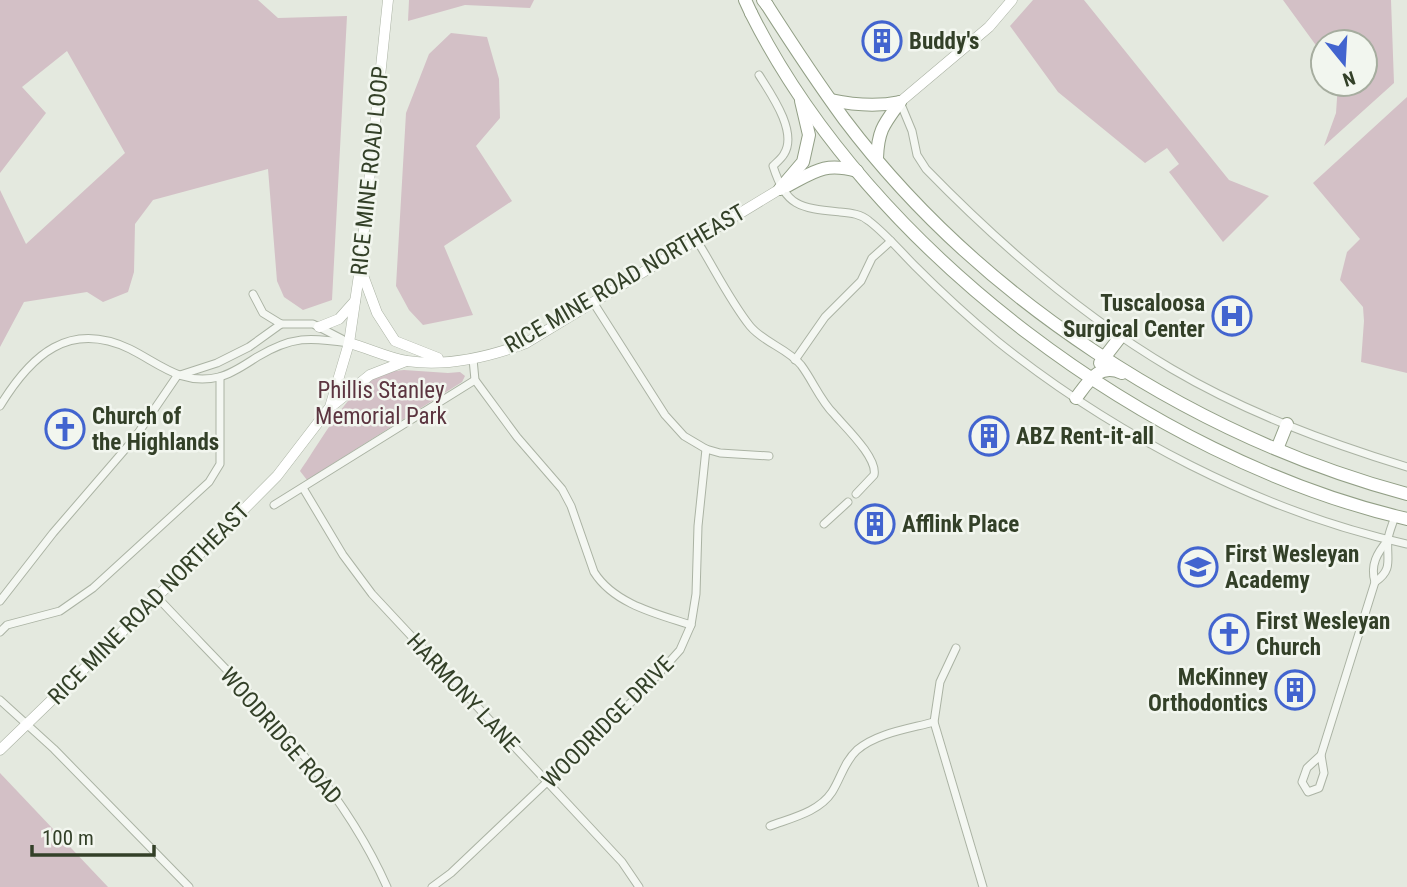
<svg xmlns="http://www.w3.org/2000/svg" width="1407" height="887" viewBox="0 0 1407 887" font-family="'Roboto Condensed',sans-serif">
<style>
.green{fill:#d3c0c6}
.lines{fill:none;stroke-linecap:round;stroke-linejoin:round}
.minor-casing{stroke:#abb3a4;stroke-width:9}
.secondary-casing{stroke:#abb3a4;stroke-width:11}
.trunk-casing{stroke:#929f86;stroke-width:14}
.motorway-casing{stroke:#929f86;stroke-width:14}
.minor{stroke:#f4f7f2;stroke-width:7}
.secondary{stroke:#fff;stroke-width:10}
.trunk{stroke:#fff;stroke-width:12}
.motorway{stroke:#fff;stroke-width:12}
.labels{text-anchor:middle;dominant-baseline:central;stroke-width:5;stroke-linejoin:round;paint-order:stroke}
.poi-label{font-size:23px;font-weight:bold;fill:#334028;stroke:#f2f6ef;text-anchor:start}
.street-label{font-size:23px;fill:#334028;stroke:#f2f6ef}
.park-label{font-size:23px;fill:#5c3540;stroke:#f2f6ef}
</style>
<rect width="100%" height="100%" fill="#e4e9df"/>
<!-- green -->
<g class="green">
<polygon points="0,0 258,0 278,18 347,16 332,300 303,310 284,297 277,281 268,169 153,200 135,224 134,272 128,292 103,302 87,292 24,302 0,347 0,190 26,244 125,153 67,51 22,87 46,113 0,173"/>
<polygon points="409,0 534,0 530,8 465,5 408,21"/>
<polygon points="1033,0 1084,0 1229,180 1269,196 1223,242 1169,172 1179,164 1167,148 1145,163 1058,92 1010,26"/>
<polygon points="1283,0 1391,0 1394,83 1324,146 1336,113 1338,84 1365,84 1365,42 1323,42 1323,55"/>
<polygon points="451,33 487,37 499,79 500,118 476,146 512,201 444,246 473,315 423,325 409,310 396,286 406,113 429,54"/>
<polygon points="1407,97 1407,373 1361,362 1364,321 1363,307 1340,280 1347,252 1360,239 1313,183"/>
<path d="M 404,370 L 448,373 L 460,372 L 465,376 L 462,382 L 307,480 L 300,471 C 316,448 346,396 367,382 C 378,374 390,371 404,370 Z"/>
<polygon points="0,773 108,887 0,887"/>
</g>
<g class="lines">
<!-- minor casing -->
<g class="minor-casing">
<g id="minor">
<path d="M 759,75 C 771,94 798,132 784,154 C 782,158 776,163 773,166 C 786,207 800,208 840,212 C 851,213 861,214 869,221 C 886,234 900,251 915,266 C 941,292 968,317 997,341 C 1113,434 1261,512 1407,544"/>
<path d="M 900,102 L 912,131 L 917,155 L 926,169 C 999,244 1082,316 1172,369 C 1245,412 1326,442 1407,467"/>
<path d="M 696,239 C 713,266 730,301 750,326 C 764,343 787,348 801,365 C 813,381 820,400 834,414 C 845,427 878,458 874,475 L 856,494"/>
<polyline points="253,294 263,313 281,324 313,324 342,339"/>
<polyline points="593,302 665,415 684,436 706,449 720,453 769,456"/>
<path d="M 473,359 L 475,380 L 517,437 L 562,489 L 571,506 L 594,572 C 614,604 657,614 691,625"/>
<polyline points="795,360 825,317 861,281 872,258 891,241"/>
<path d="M 0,406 C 31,355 69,320 130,349 C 160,364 182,386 219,377 C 232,374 246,364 257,357 C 292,336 310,337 349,343"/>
<polyline points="303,488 343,555 372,594 622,862 639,887"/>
<polyline points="274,505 475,380"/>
<polyline points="824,524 848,502"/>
<path d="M 1375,582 C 1394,569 1386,559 1388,539 C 1389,532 1393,523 1395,516"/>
<path d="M 157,597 C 242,688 336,772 387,887"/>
<polyline points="0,601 53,533 134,439 177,376 217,363 249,347 281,324"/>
<polyline points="0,632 7,625 60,611 93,588 209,482 220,464 220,377"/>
<polyline points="956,648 940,682 934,722 983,887"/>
<polyline points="0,700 54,749 189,887"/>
<path d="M 1321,755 L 1375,582 C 1370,565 1377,553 1388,540"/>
<polygon points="1321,755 1324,773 1319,788 1308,792 1302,782 1307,768"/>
<path d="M 770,826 C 791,818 819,812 832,792 C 841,778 844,762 857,750 C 877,733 908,729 934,722"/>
<polyline points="432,887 451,873 644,690 680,650 691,625 696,594 698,526 706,449"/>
</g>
</g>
<!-- secondary casing -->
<g class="secondary-casing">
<g id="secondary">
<polyline points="900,102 989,27 1012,0"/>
<polyline points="361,270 377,313 395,341 438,358"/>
<polyline points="319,327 339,319 355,301"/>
<path d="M 349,343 C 368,348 388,358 407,361 C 448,367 489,357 526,343 L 780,189"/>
<polyline points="333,405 370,375 406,361"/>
<polyline points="0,750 116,638 277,476 330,407 349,343 360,268 388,0"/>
</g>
</g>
<!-- trunk casing -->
<g class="trunk-casing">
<g id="trunk">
<path d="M 767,5 C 792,44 817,82 844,119 C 979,298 1191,436 1407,494"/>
<path d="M 751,13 C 870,251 1150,459 1407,519"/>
<path d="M 831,100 C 854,105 876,107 900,102"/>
<path d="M 877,158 C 878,130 884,124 900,102"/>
<path d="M 787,186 C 815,171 825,162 857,171"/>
<polyline points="780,189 803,162 809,135 801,101"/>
<polyline points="1100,363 1121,336"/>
<path d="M 1076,398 C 1088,382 1099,362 1122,373"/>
<polyline points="1277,449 1287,424"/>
</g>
</g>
<!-- motorway casing -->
<g class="motorway-casing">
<g id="motorway">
<polyline points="745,0 751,13"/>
<polyline points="763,0 767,5"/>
</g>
</g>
<!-- minor -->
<use href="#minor" class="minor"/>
<!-- secondary -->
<use href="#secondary" class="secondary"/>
<!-- trunk -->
<use href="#trunk" class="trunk"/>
<!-- motorway -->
<use href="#motorway" class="motorway"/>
</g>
<!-- icons -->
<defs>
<g id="building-ring" transform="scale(2.0125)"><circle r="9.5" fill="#f2f6ef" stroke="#4264cf" stroke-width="1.5"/><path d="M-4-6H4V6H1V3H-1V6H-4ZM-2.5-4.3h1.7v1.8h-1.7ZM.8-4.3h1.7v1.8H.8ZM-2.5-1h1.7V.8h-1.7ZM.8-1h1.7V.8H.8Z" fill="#4264cf"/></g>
<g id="hospital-ring" transform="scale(2.0125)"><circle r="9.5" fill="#f2f6ef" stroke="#4264cf" stroke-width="1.5"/><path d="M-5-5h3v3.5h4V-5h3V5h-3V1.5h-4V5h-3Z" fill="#4264cf"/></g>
<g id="church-ring" transform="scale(2.0125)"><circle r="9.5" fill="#f2f6ef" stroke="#4264cf" stroke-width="1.5"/><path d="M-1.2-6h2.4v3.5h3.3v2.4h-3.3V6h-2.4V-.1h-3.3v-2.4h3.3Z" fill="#4264cf"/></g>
<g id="school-ring" transform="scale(2.0125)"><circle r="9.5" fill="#f2f6ef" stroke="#4264cf" stroke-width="1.5"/><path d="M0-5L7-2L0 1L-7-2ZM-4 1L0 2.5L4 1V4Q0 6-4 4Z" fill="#4264cf"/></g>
</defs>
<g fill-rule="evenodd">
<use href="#building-ring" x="882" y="41"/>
<use href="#hospital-ring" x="1232" y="316"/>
<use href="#church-ring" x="65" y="429"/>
<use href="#building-ring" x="989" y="436"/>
<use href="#building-ring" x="875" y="524"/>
<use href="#school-ring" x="1198" y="567"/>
<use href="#church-ring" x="1229" y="634"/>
<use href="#building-ring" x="1295" y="690"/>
</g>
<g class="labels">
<!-- poi labels -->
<g class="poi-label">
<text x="909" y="41">Buddy's</text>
<text x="1205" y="303" text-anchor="end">Tuscaloosa<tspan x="1205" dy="26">Surgical Center</tspan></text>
<text x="92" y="416">Church of<tspan x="92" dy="26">the Highlands</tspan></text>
<text x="1016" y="436">ABZ Rent-it-all</text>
<text x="902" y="524">Afflink Place</text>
<text x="1225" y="554">First Wesleyan<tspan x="1225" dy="26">Academy</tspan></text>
<text x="1256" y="621">First Wesleyan<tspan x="1256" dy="26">Church</tspan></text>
<text x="1268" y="677" text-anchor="end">McKinney<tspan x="1268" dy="26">Orthodontics</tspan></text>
</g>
<!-- street labels -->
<g class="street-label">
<text transform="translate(370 171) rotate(-84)">RICE MINE ROAD LOOP</text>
<text transform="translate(625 279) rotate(-30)">RICE MINE ROAD NORTHEAST</text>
<text transform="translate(149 604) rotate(-45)">RICE MINE ROAD NORTHEAST</text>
<text transform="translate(463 693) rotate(47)">HARMONY LANE</text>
<text transform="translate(608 722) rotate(-45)">WOODRIDGE DRIVE</text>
<text transform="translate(281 736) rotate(49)">WOODRIDGE ROAD</text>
</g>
<!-- park labels -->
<g class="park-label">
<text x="381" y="390">Phillis Stanley<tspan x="381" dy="26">Memorial Park</tspan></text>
</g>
</g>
<!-- north arrow -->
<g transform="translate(1344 63) rotate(162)"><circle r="33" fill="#f2f6ef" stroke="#a6ad9f" stroke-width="2"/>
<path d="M0-5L12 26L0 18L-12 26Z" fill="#4264cf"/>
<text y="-10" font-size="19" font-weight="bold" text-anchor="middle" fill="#334028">N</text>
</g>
<!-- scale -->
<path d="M32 845v10h122v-10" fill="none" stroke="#334028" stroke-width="3.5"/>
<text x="42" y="845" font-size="21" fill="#334028" stroke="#f2f6ef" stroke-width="5" paint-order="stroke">100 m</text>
</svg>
